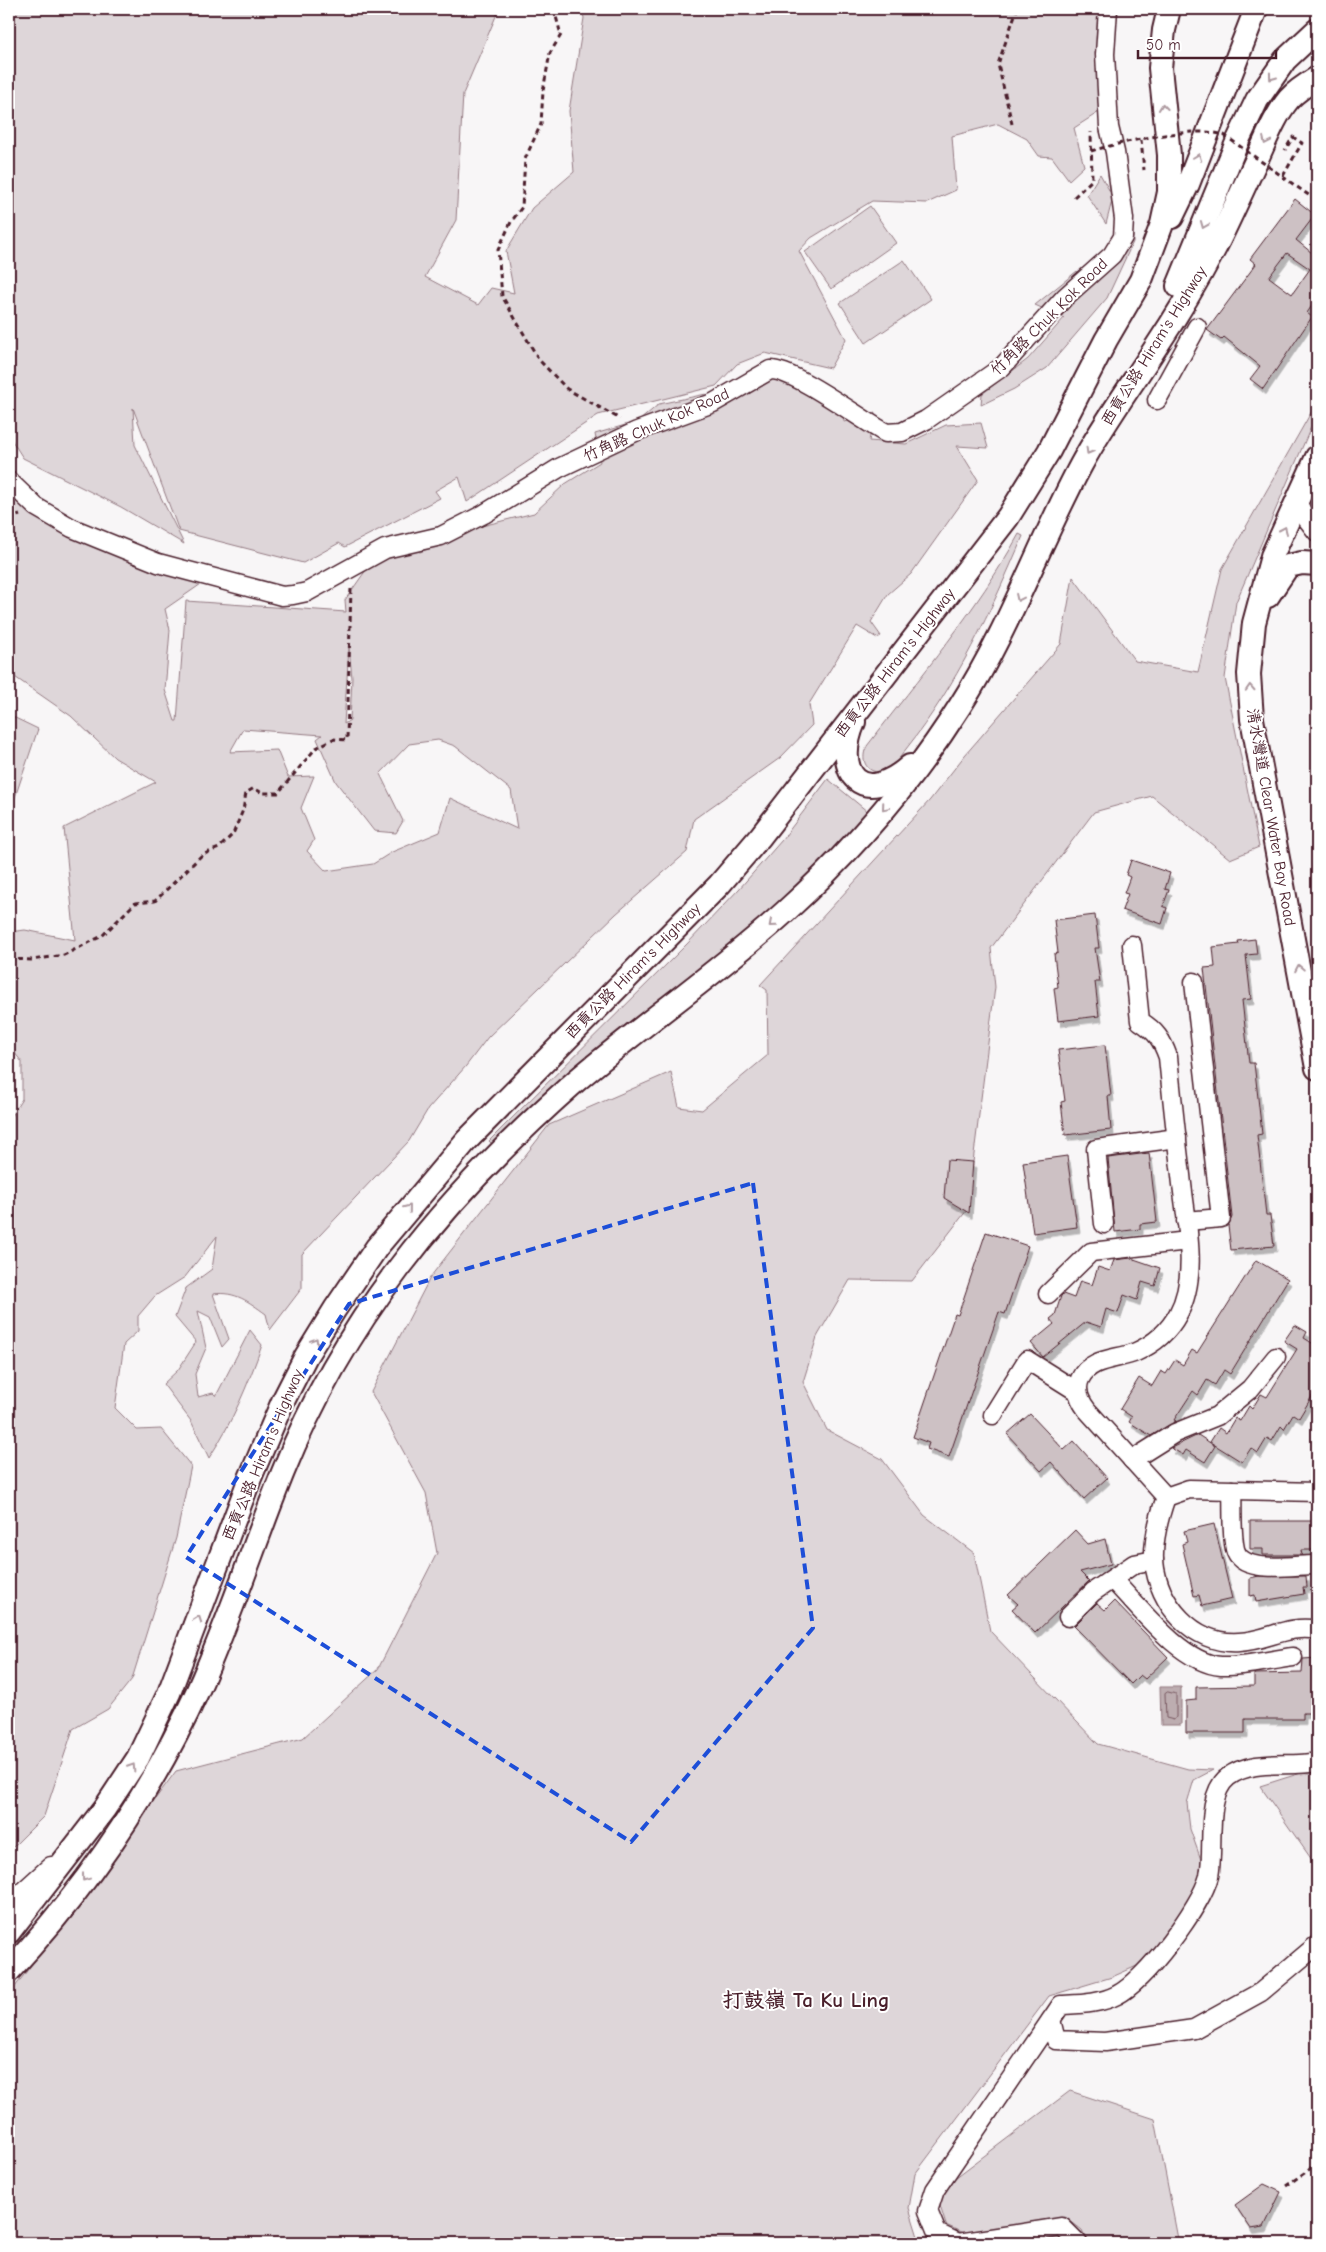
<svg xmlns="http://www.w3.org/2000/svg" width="1326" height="2252" viewBox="0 0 1326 2252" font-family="'Comic Neue','LXGW WenKai TC',sans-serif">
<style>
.green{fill:#ded6d9;stroke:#947a82;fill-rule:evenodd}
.water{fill:#bdadb0;stroke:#8f747b}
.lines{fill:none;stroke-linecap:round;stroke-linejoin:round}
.shore{stroke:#785860;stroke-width:1}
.building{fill:#cdc1c4;stroke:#4a1f2b;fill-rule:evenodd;filter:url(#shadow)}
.minor-casing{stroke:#4a1f2b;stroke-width:21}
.major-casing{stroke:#4a1f2b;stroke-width:26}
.path{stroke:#4a1f2b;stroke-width:3;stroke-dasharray:5 4;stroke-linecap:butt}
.minor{stroke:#fff;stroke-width:18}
.major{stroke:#fff;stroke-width:22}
.path-bridge{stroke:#4a1f2b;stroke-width:3;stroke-dasharray:5 4;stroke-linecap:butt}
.oneway{stroke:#ae9aa0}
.marked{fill:none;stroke:#1d4ed8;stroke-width:4;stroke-dasharray:10 6;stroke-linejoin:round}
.labels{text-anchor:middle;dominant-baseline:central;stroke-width:4;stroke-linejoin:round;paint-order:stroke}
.street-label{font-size:16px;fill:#4a1f2b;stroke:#fff}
.district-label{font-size:21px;font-weight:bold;fill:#4a1f2b;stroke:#fff}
</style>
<defs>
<filter id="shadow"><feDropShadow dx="3" dy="5.5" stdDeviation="0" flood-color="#0004"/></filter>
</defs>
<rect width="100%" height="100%" fill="#f8f6f7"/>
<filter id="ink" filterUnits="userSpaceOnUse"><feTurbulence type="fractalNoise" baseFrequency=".02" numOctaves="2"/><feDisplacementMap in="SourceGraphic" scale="10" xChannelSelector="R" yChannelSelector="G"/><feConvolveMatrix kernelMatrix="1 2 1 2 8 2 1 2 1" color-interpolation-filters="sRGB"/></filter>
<g filter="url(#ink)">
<!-- green -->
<g class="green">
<polygon points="9,9 499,9 463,94 456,220 425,277 478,305 491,288 514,293 506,251 532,208 574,172 569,111 584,18 582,9 1101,9 1098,21 1099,112 1074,128 1084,166 1069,180 1052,157 1039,156 1027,139 998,124 952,136 956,190 927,203 872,201 811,238 799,251 846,339 830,368 765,353 737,364 716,386 598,415 467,502 459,477 435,491 440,498 345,547 339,543 303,563 179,531 133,408 135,445 184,544 121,507 23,458 9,436"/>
<polygon points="1100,174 1113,197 1106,224 1087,195"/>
<polygon points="870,206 896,243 831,289 805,252"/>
<polygon points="1133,235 1133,242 1107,298 1047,368 1014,389 981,405 982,394 1028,359 1064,318 1035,305 1077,271 1086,286 1116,259"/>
<polygon points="904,260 931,299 866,343 840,303"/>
<path d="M 799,370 L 840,395 L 844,422 L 875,412 L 869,441 L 906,444 L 946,425 L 981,423 L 988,448 L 957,446 L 978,480 L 911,574 L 888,594 L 871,622 L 881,636 L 877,638 L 857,626 L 809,704 L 812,725 L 780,758 L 694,819 L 687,852 L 616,914 L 488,1037 L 466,1066 L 428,1109 L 409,1141 L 302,1254 L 302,1288 L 270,1330 L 266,1314 C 249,1302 236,1291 213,1294 L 229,1339 L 222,1347 L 210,1317 L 198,1311 L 206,1348 L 195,1374 L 198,1397 L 213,1393 L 216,1396 L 250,1330 L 262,1345 C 248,1385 232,1423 209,1458 L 191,1421 L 163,1384 L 178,1370 L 196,1342 L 175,1317 L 186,1288 L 212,1269 L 217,1236 L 185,1277 L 155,1296 L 138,1316 L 138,1331 L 124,1344 L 115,1408 L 137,1430 L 161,1429 L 191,1466 L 176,1538 L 132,1679 L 108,1709 L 73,1729 L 44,1816 L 9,1851 L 9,1715 L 15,1701 L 9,1673 L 9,1119 L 22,1099 L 22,1062 L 9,1046 L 9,932 L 25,930 L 75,940 L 64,828 L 156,782 L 115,758 L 71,716 L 9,673 L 9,474 L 73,530 L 204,582 L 165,609 L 170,630 L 165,690 L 175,721 L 177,721 L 186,601 L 346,612 L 345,600 L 387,540 L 420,552 L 478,527 L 534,513 L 565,484 L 600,462 L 595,434 L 639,421 L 659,404 L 706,394 L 712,399 ZM 349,647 L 352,678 L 350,720 L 344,724 ZM 243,729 L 322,735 L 317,739 L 336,782 L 374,831 L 396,833 L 403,821 L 380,774 L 409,744 L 438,740 L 455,746 L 511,790 L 517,829 L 450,798 L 440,832 L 392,852 L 373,864 L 326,871 L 307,851 L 314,840 L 301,808 L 314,776 L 288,777 L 277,750 L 230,752 Z"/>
<polygon points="1317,402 1317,413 1236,602 1225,678 1259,847 1230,859 1152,796 1094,812 991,948 995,987 967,1210 912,1281 850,1280 817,1337 803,1382 827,1430 882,1459 924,1515 974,1553 990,1631 1098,1744 1188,1769 1213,1770 1194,1780 1187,1803 1190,1829 1205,1871 1197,1898 1139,1965 1112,1977 1049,1996 915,2174 909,2208 920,2243 9,2243 9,1995 176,1771 303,1738 378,1669 437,1553 426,1493 371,1392 431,1276 549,1125 671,1072 679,1107 702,1110 768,1055 767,990 760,985 930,800 965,755 1061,644 1073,577 1135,661 1198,672 1222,569"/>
<path d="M 1019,534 L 1023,536 C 991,611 957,685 906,749 C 900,757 892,771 881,772 C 865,773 860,758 867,746 C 920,677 977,610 1019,534 Z"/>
<polygon points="9,715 38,729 9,815"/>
<path d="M 828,779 L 868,812 C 830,853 792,894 750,930 C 710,964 667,993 626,1026 C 580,1063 536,1103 492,1144 L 489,1141 L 687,944 L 739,889 L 782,840 Z"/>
<polygon points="1301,1773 1317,1775 1317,1867 1260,1786"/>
<polygon points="1070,2091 1155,2119 1178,2239 1182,2243 1088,2243 1082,2230 1065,2217 963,2233 946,2225 940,2206 943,2187"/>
</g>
<!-- water -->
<polygon class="water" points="1160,1687 1181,1687 1181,1725 1161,1725"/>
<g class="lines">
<!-- shore -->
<polygon class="shore" points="1168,1692 1176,1694 1176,1717 1174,1720 1166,1718 1165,1694"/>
</g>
<!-- building -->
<g class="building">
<path d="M 1295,199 L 1315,215 L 1296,240 L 1317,257 L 1317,298 L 1307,313 L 1312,317 L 1263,389 L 1250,379 L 1260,366 L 1224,337 L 1221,340 L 1207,330 L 1256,264 L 1250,259 ZM 1287,253 L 1310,269 L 1292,294 L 1269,277 Z"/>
<polygon points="1131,860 1170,873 1165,889 1169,890 1163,906 1167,908 1162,924 1122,910 1128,894 1124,893 1130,877 1126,875"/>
<polygon points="1095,915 1099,948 1095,948 1100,982 1095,982 1099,1016 1058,1021 1054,988 1058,987 1054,954 1058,953 1054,920"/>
<polygon points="1255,939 1257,954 1246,955 1251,999 1242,1000 1249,1063 1254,1063 1257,1089 1262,1134 1257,1135 1266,1215 1270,1215 1274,1246 1231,1250 1228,1226 1232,1217 1204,968 1215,967 1213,947 1239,944 1238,941"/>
<polygon points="1105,1045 1111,1096 1108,1096 1111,1130 1065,1135 1061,1102 1065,1101 1058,1050"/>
<polygon points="1149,1153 1157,1222 1140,1224 1140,1229 1115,1232 1108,1158"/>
<polygon points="1067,1156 1077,1227 1033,1233 1023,1162"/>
<polygon points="947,1160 973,1162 969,1213 944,1198"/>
<polygon points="986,1232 1028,1246 1005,1314 999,1312 949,1457 927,1449 929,1443 913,1437 955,1314 958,1315"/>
<polygon points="1131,1258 1160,1268 1155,1286 1142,1282 1137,1300 1124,1295 1118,1313 1106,1309 1101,1327 1086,1322 1043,1357 1031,1343 1054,1324 1050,1319 1055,1315 1061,1296 1063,1294 1074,1298 1080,1281 1092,1285 1098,1267 1110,1271 1114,1260"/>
<polygon points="1256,1260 1288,1279 1230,1374 1224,1370 1215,1385 1207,1380 1198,1395 1193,1391 1174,1420 1176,1421 1151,1436 1129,1422 1132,1417 1120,1409 1139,1378 1152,1386 1161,1371 1166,1374 1175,1360 1183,1365 1192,1350 1197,1353"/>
<polygon points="1295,1325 1307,1332 1304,1338 1317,1346 1317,1388 1299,1418 1293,1414 1284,1429 1281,1426 1272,1441 1267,1438 1258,1453 1251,1448 1242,1462 1210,1442 1219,1428 1226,1433 1235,1418 1240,1421 1249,1406 1252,1409 1261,1394 1267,1397 1297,1349 1284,1341"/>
<polygon points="1030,1414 1064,1450 1074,1441 1107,1478 1084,1499 1051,1462 1041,1471 1007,1434"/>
<polygon points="1198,1435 1215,1446 1205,1462 1186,1450 1183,1455 1171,1448"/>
<polygon points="1250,1521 1317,1521 1317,1550 1301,1550 1302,1555 1263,1555 1263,1549 1250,1549"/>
<polygon points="1214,1524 1232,1599 1202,1606 1199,1595 1194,1596 1182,1544 1187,1542 1184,1531"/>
<polygon points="1075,1530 1088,1544 1105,1539 1111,1564 1080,1572 1089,1581 1035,1633 1012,1609 1018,1604 1008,1595"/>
<polygon points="1259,1576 1306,1576 1307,1587 1303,1587 1304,1594 1256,1602 1255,1595 1250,1596 1250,1578"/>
<polygon points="1114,1601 1168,1657 1145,1679 1140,1675 1131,1684 1074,1626 1097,1603 1105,1610"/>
<polygon points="1317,1658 1317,1713 1303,1713 1303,1719 1245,1719 1245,1733 1186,1733 1186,1701 1196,1700 1196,1687 1254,1686 1254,1674 1302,1673 1303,1659"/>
<polygon points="1264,2184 1281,2192 1264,2227 1251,2229 1235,2205"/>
</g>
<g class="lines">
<!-- minor casing -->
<g class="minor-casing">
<g id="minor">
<polyline points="1157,400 1197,327"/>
<path d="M 9,481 L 36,507 L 72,528 L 158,563 L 282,596 L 293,595 L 307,592 L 385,549 L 441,536 L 484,514 L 559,468 L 637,431 L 713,403 L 770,370 C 794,369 860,419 886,433 L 902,432 L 926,420 L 1002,367 L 1065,297 L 1112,255 L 1123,237 L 1124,219 L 1115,152 L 1109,127 L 1105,54 L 1108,9"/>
<polyline points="1297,501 1303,514 1317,532"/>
<path d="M 1132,945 L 1140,1021 C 1156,1031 1162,1040 1168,1057 C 1172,1097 1176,1136 1181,1175 C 1185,1218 1200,1274 1178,1314 C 1169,1331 1154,1344 1136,1352 C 1118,1360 1090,1357 1080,1379 C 1075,1390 1080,1401 1087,1410 L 1166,1497"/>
<polyline points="1186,1221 1221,1218 1194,982"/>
<polyline points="1104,1224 1096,1149 1177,1138"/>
<polyline points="1048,1294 1091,1252 1188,1241"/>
<polyline points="993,1415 1027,1360 1078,1392"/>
<polyline points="1132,1460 1175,1433 1217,1416 1250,1389 1276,1357"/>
<path d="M 1232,1490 C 1233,1509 1231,1531 1235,1549 C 1241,1576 1296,1564 1317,1565"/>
<path d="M 1166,1497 C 1159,1517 1153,1539 1154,1561 C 1158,1604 1193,1645 1239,1642 C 1267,1641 1288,1624 1317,1630"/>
<polyline points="1166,1497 1189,1489 1317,1492"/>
<path d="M 1112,1579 C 1139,1607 1181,1663 1221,1666 C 1244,1667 1270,1660 1293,1657"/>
<polyline points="1068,1617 1093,1592 1134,1564 1154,1560"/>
<polyline points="9,1904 51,1866"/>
<polyline points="1051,2020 1056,2040 1105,2042 1194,2029 1261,1992 1317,1945"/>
<path d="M 1078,2243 L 1062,2227 L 958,2243 L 937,2233 L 928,2211 L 935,2190 L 1061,2005 C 1079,2004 1100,2004 1117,1995 C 1145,1981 1201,1907 1209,1876 C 1215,1848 1204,1796 1228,1777 C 1253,1758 1289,1768 1317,1762"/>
</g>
</g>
<!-- major casing -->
<g class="major-casing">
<g id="major">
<polyline points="1172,217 1188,184 1256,9"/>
<polyline points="1178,286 1238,140 1257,100 1285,60 1317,30"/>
<polyline points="1317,457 1272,556 1254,623 1249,674 1252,719 1317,1068"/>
<polyline points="1268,596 1288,566 1302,563 1317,564"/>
<path d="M 854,722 C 832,774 863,808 910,766"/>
<polyline points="9,1932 105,1808 138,1758 169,1693 250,1478 283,1401 306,1356 335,1309 377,1247 466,1141 719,885 760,837 1008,517 1049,451 1106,340 1141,280 1162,224 1169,192 1169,155 1160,68 1164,30 1169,9"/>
<path d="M 9,1971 C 86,1888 151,1793 198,1690 C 230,1619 254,1544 283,1472 C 312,1400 352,1330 399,1268 C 451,1199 511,1138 576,1081 C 644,1023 719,972 786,911 C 852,851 912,782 960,706 C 1009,630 1038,545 1081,465 C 1103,424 1131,386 1156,347 C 1178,314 1198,280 1216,246 C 1230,218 1243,189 1256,161 C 1266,140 1274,117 1289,99 C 1297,90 1307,84 1317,78"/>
</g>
</g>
<!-- path -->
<g class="path">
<polyline points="554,9 561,35 550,53 543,91 541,124 525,159 522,207 511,222 498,250 502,296 539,360 567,389 620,419"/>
<polyline points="1012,124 998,64 1017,9"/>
<polyline points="1141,140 1144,170"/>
<polyline points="1283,176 1302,143 1293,137 1285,150"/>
<polyline points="1074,197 1092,180 1091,132"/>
<polyline points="9,519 20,515"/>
<polyline points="9,959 32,960 64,955 102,936 135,903 155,901 202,855 219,848 233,834 243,810 246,793 254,788 262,793 278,793 316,748 333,739 347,740 351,587"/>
<polyline points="1286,2186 1317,2164"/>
</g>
<!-- minor -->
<use href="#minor" class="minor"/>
<!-- major -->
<use href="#major" class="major"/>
<!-- path-bridge -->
<path class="path-bridge" d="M 1091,151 C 1122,142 1195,125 1224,135 L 1317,201"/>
</g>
<!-- one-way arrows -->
<defs><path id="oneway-chevron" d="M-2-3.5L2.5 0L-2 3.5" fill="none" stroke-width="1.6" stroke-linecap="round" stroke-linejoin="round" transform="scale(1.25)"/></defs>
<g class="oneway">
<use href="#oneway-chevron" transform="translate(1272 77) rotate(126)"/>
<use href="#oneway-chevron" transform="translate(1163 107) rotate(-96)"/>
<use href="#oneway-chevron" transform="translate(1266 141) rotate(115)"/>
<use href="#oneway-chevron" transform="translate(1198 157) rotate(-69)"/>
<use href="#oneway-chevron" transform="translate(1204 225) rotate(112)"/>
<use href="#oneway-chevron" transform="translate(1089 451) rotate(120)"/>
<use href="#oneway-chevron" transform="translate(1284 530) rotate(-66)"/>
<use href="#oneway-chevron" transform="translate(1019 598) rotate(115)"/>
<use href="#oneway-chevron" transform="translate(1250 688) rotate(-93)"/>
<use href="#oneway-chevron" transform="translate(885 807) rotate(130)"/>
<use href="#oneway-chevron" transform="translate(772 924) rotate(139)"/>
<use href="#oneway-chevron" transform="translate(1299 968) rotate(-101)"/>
<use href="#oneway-chevron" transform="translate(408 1208) rotate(-51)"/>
<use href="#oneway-chevron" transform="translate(315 1341) rotate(-59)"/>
<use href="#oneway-chevron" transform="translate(198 1619) rotate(-70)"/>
<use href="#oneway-chevron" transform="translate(132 1767) rotate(-57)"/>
<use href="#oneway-chevron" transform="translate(85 1878) rotate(127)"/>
</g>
</g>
<!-- marked area -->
<path class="marked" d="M 753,1183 L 813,1628 L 631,1842 L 186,1557 L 349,1304 Z"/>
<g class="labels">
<!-- street labels -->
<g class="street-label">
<text transform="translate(1049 317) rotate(-45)">竹角路 Chuk Kok Road</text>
<text transform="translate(1154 346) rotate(-58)">西貢公路 Hiram's Highway</text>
<text transform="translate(656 425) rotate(-24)">竹角路 Chuk Kok Road</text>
<text transform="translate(895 663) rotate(-52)">西貢公路 Hiram's Highway</text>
<text transform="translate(1271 817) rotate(80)">清水灣道 Clear Water Bay Road</text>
<text transform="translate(633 971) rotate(-45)">西貢公路 Hiram's Highway</text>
<text transform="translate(263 1455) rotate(-67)">西貢公路 Hiram's Highway</text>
</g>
<!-- district labels -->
<g class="district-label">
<text x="806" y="2000">打鼓嶺 Ta Ku Ling</text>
</g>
</g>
<!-- margin -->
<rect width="1326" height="2252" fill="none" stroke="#fff" stroke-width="30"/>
<rect x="15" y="15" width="1296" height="2222" fill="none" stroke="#4a1f2b" stroke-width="2" filter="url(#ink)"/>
<!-- scale -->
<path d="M1138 50v8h138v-8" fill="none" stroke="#4a1f2b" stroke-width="2.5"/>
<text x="1146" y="50" font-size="15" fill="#4a1f2b" stroke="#ffffff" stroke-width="4" paint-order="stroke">50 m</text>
</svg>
